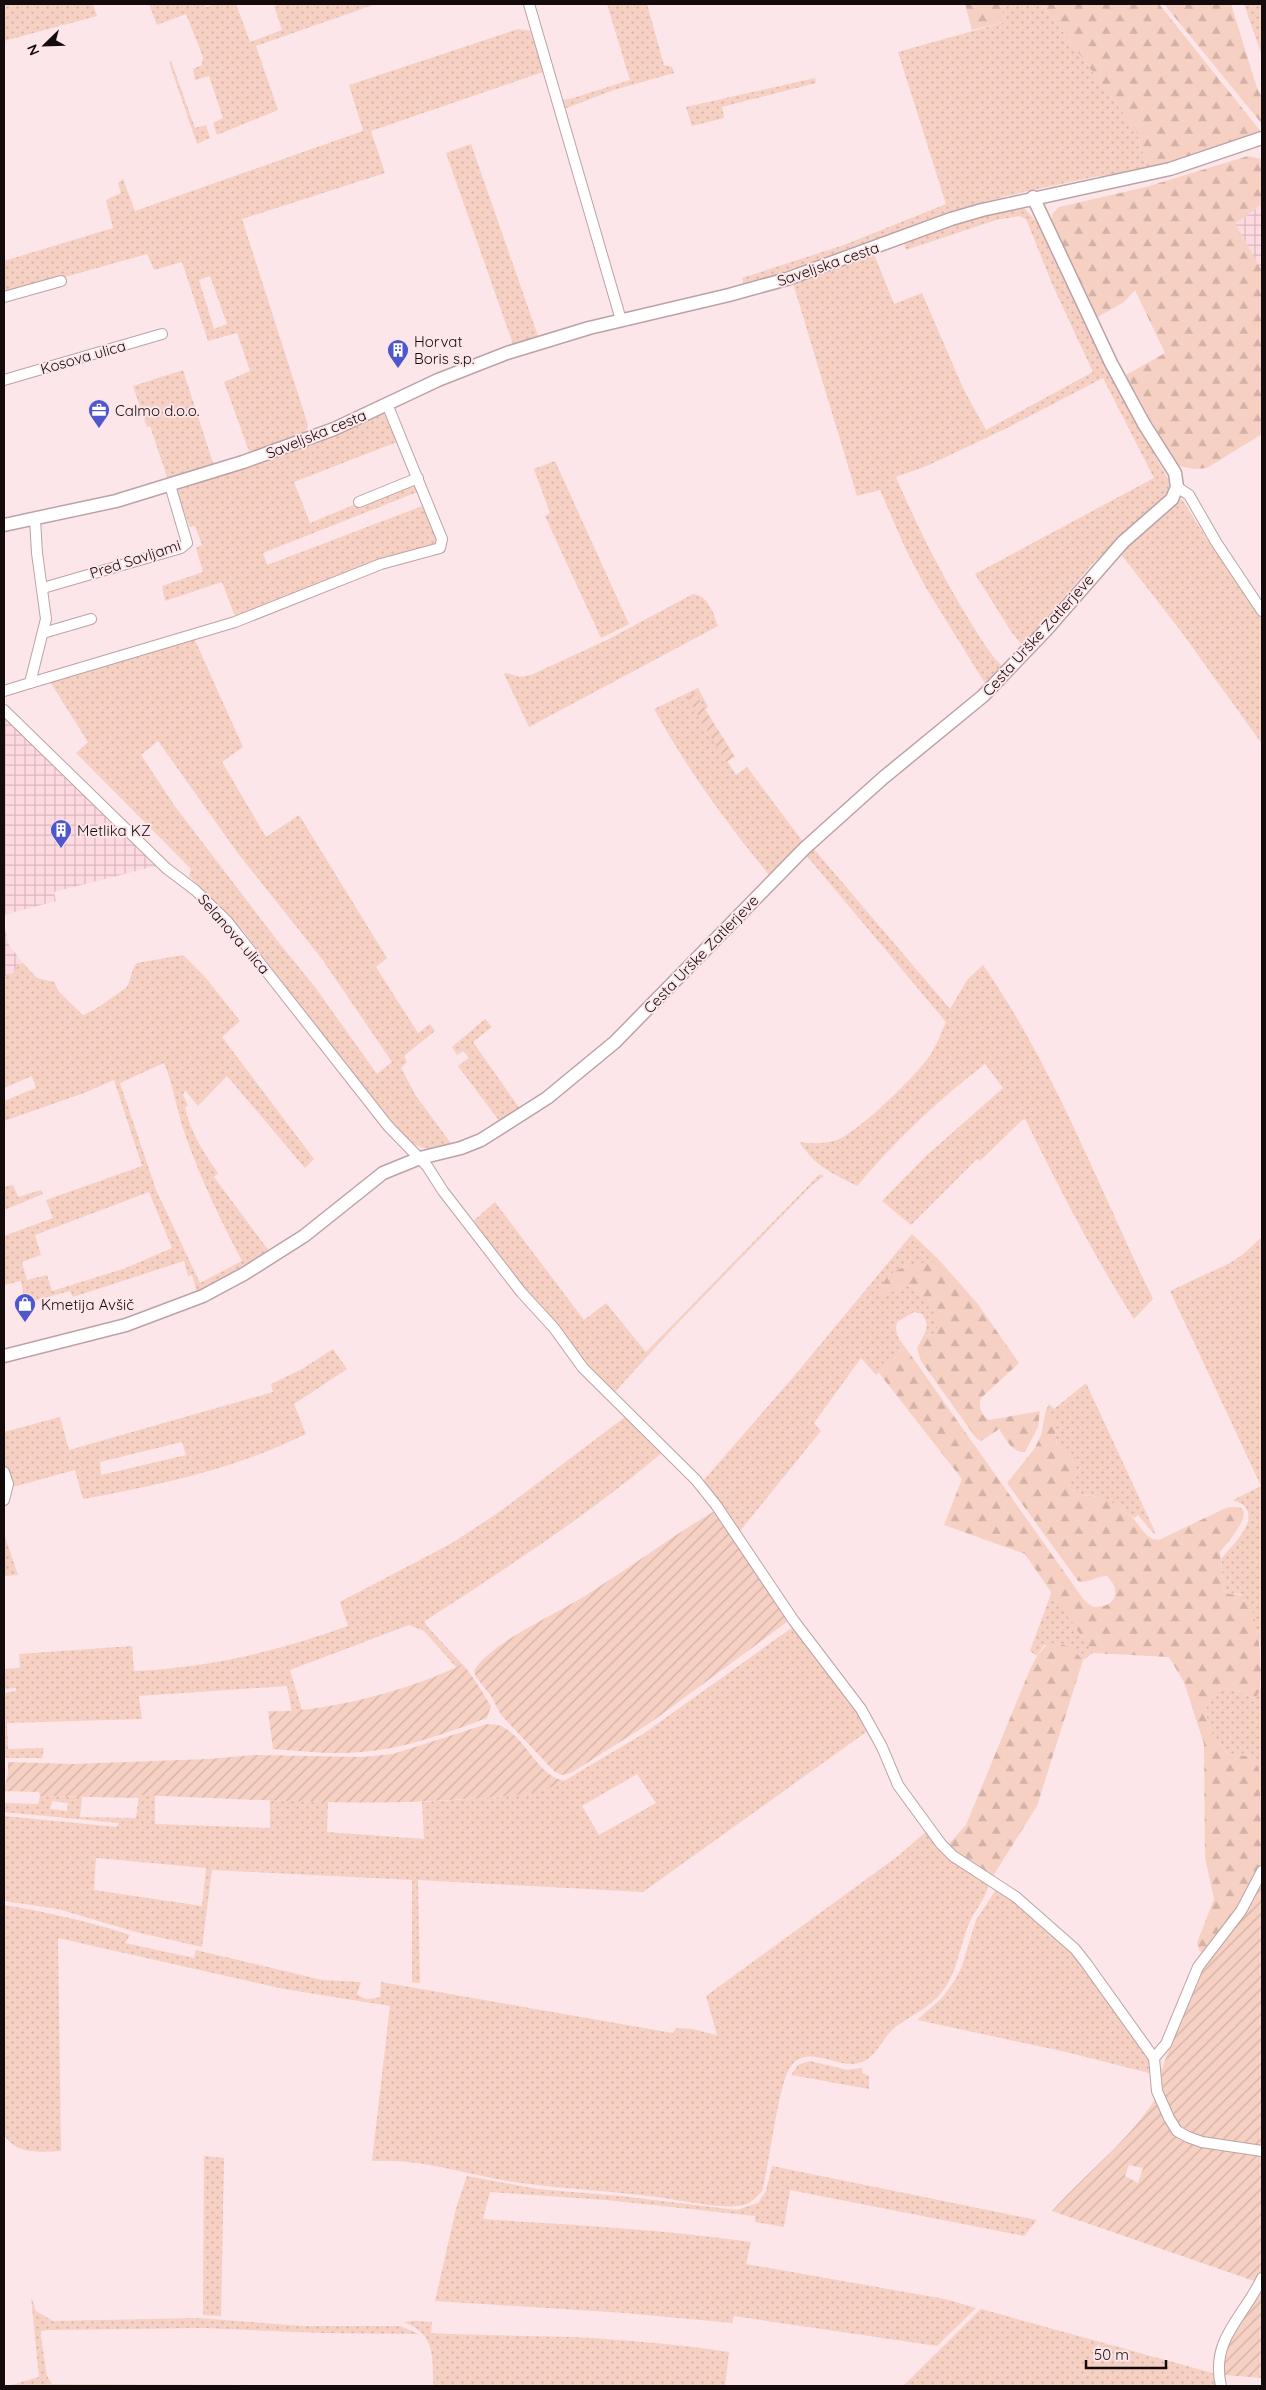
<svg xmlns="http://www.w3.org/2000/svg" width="1266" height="2390" viewBox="0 0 1266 2390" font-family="Quicksand,sans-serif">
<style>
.industrial{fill:url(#industrial-grid)}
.grass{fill:url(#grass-dots);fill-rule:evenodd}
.forest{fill:url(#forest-firs)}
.garden{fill:url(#garden-furrows);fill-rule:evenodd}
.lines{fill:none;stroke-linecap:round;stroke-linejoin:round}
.minor-casing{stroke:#bca2a6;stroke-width:12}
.tertiary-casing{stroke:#bca2a6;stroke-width:15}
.minor{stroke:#fff;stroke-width:10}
.tertiary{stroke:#fff;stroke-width:12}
.labels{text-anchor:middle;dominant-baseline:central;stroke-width:4;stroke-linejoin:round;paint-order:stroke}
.street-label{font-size:15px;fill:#130b0c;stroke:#fce6ea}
.poi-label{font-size:15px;fill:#130b0c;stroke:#fce6ea;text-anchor:start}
</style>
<defs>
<pattern id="industrial-grid" width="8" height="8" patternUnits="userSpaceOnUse" patternTransform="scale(1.25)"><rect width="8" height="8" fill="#fed9e0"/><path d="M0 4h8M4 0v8" fill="none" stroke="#d9b9bf"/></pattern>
<pattern id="grass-dots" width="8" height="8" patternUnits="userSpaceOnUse" patternTransform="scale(1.25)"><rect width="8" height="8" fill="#f6d0c2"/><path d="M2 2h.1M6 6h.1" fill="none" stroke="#d2b1a6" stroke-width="1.8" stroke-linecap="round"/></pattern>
<pattern id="forest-firs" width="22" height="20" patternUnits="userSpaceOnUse" patternTransform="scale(1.25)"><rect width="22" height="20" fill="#f6d0c2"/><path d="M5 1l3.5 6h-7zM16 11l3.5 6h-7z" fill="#d2b1a6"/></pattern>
<pattern id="garden-furrows" width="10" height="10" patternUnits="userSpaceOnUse" patternTransform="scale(1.25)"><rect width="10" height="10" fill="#f6d0c2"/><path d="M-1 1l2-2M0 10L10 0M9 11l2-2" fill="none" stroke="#d2b1a6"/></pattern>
</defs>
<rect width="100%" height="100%" fill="#fce6ea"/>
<!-- industrial -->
<g class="industrial">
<polygon points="1262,204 1262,271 1235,224"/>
<polygon points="4,717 156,866 54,892 56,901 4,915"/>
<polygon points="4,925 9,945 23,963 17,966 15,972 4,977"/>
</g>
<!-- grass -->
<g class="grass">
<polygon points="4,4 93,4 97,16 4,41"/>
<polygon points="149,4 205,4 206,7 216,4 236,4 250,42 282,30 274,6 281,4 376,4 256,46 278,110 217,135 213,123 223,118 209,76 195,80 193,69 202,65 203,57 186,14 157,25"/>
<polygon points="607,4 647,4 664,65 672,67 674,73 614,90 564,109 561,100 570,99 630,80"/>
<polygon points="1000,4 1042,4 1136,130 1148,170 1093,177 1006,196 952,211 850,250 744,285 742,278 844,245 946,204 898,52 1005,22"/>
<polygon points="1244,4 1262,4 1262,56"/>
<path d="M 518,29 L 532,31 L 546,71 L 371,131 L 385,173 L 242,219 L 308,425 L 305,434 L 253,453 L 249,451 L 224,382 L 250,371 L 237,333 L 208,341 L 182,262 L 154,270 L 147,254 L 4,294 L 4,261 L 113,228 L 106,200 L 121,193 L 118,183 L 123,179 L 135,211 L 363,131 L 349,85 ZM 210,276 L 227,324 L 214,329 L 199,280 Z"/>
<polygon points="171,61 195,128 206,125 210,138 197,144 169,62"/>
<polygon points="815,78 816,83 722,107 724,118 692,126 686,107"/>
<polygon points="471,144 538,336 513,344 446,153"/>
<path d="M 1016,207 L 1025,209 L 1036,221 L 1106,367 L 1170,483 L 1167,492 L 1161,500 L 1092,564 L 1023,646 L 1012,633 L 975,574 L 1154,478 L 1103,378 L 1005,429 L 929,465 L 896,477 C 917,526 940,572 968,618 C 978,634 989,654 1003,667 L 986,685 L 926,588 L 906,550 L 880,490 L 857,496 L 793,283 L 874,254 L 894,304 L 922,293 L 963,388 L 986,430 L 1093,372 L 1053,286 L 1026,219 L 1019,216 L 996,220 L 906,250 L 904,243 L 946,228 Z"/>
<polygon points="183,370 214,466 168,480 150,426 147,427 133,386"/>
<polygon points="385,413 397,437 397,442 294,482 310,523 414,480 420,491 263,553 267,565 425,505 439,545 236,619 222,582 165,601 162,586 203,572 196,548 202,545 195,526 190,527 176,491 320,442"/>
<polygon points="555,461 629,624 601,638 545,516 550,513 534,469"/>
<polygon points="1182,499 1210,544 1262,614 1262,744 1180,630 1120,553"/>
<path d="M 693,594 C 709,596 713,613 718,626 L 529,727 L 504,674 L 506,673 L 520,677 L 531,675 L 607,640 Z"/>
<path d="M 194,638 L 243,747 L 222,762 L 266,837 L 299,815 L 387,958 L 376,967 L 418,1033 L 430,1024 L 435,1031 L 404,1056 L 407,1062 L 401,1068 L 416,1096 L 453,1146 C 433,1149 420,1152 405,1137 L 348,1069 L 244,932 L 189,876 L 191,869 L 76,753 L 88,742 L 49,680 ZM 158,741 L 237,852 L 322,959 L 392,1062 L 377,1074 L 315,987 L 280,944 L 174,805 L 141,755 Z"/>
<path d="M 698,688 L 708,707 L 698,715 L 736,775 L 747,767 L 803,842 L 769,875 C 726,822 687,769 654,709 Z"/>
<path d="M 813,848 L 950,1009 L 967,980 L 983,965 C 1054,1067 1098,1186 1153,1299 L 1134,1319 C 1093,1255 1059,1187 1025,1119 L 1021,1121 L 980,1161 L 977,1159 L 911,1225 L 882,1201 L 926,1156 L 1003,1088 L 985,1064 C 938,1100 896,1140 857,1186 C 828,1171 819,1169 799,1142 C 812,1144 825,1144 837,1140 C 859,1132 918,1074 931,1054 C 937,1044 941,1033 946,1022 L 806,855 Z"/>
<path d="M 183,955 L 205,977 L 240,1021 L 222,1037 L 314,1159 L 305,1168 L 227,1076 L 198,1106 L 185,1090 L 183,1095 L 188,1106 L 185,1107 C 190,1132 204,1153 218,1173 L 214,1177 L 269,1251 L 197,1292 L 192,1275 L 188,1276 L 184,1261 L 73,1297 L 70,1291 L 25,1303 L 21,1281 L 4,1285 L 4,1236 L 53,1218 L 46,1200 L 142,1166 L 114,1080 L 84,1093 L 4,1121 L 4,1101 L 36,1088 L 32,1076 L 4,1088 L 4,977 L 15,972 L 17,966 L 23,963 L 37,978 L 54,982 L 59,992 L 83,1015 L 94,1010 L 126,988 C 132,980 130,970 137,963 ZM 164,1063 C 174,1086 177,1113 186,1137 C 201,1180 221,1221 242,1261 L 200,1283 L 156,1190 L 120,1083 ZM 149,1192 L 172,1248 L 126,1268 L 52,1291 L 47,1275 L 27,1280 L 22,1262 L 41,1255 L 35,1235 Z"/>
<polygon points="485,1019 492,1027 473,1042 520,1109 500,1122 458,1066 469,1058 463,1051 457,1055 452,1047"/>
<polygon points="820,1174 824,1176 811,1186 675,1326 614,1393 586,1365 472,1222 495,1202 584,1320 606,1303 646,1352"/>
<polygon points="13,1185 18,1197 41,1190 43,1194 4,1210 4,1187"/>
<path d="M 912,1234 L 940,1261 L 903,1267 L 881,1287 C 886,1288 893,1291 897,1289 C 901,1288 903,1285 908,1286 C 925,1289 943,1318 936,1333 L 930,1336 L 924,1335 C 928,1326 928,1322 922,1314 L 914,1312 L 897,1322 C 894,1333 899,1339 905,1347 L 879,1373 L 876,1375 L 861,1358 L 814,1423 L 821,1431 L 740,1531 L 721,1503 L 703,1481 L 795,1375 Z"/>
<path d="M 1262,1237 L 1262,1672 L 1260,1642 L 1241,1594 L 1226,1593 L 1224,1590 L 1221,1559 C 1230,1547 1257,1524 1246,1508 C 1243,1503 1237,1502 1233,1500 L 1261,1486 L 1170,1291 L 1230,1263 L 1242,1255 Z"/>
<path d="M 333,1349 L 347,1369 L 294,1404 L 306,1434 C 235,1469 160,1485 83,1499 L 75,1470 L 13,1487 L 4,1465 L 4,1432 L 60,1417 L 69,1450 L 273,1392 L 271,1384 L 302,1369 ZM 182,1442 L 186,1455 L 101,1475 L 100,1462 Z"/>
<path d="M 1086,1383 L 1156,1534 L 1154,1534 L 1138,1515 L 1134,1518 C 1121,1510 1110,1499 1095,1496 C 1085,1495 1077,1497 1070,1487 C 1070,1460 1089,1465 1057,1445 L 1055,1431 L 1046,1410 L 1049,1404 L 1054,1409 Z"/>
<path d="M 625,1417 L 663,1452 C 588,1515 507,1568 425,1621 L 426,1625 L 462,1664 L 456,1667 L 424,1631 L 409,1625 L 290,1670 L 302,1710 L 292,1712 L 287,1686 L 139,1696 L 142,1719 L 7,1723 L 8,1749 L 44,1748 L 42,1758 L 4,1758 L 4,1693 L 16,1691 L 16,1688 L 4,1689 L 4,1669 L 20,1668 L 19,1654 L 132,1646 L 134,1671 C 208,1668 278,1651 348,1626 L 340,1602 L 452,1543 L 498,1513 Z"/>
<polygon points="5,1537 18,1575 4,1576"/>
<path d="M 1052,1591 L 1093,1653 L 1083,1660 C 1071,1645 1062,1644 1044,1645 L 1037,1656 L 1030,1651 Z"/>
<path d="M 793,1627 L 851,1702 L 869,1730 L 643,1892 L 418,1880 L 420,1983 L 412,1982 L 412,1880 L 212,1870 L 202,1947 L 136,1932 L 58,1909 L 4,1901 L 4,1816 L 117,1827 L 119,1823 L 4,1812 L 4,1803 L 38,1804 L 40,1796 L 82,1797 L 80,1817 L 136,1818 L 139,1795 L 155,1795 L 155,1824 L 270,1828 L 270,1800 L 328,1802 L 327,1832 L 424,1839 L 422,1802 L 502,1797 L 557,1785 L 643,1734 ZM 637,1774 L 656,1803 L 599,1835 L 582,1806 ZM 52,1801 L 68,1803 L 67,1811 L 50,1809 ZM 96,1858 L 206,1868 L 202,1906 L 94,1890 Z"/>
<path d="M 1262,1683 L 1262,1846 L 1259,1833 L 1259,1771 L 1253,1757 L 1228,1754 C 1219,1742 1208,1728 1206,1712 C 1205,1707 1208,1703 1211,1698 C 1220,1681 1240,1691 1252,1698 L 1257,1696 Z"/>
<path d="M 928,1830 L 988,1881 C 989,1895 977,1907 971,1919 C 958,1947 958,1982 931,2003 C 919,2013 905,2019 893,2029 C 883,2038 878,2053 866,2060 C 843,2075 810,2041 791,2066 C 778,2082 770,2165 762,2191 C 757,2197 752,2202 744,2205 C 724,2210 679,2200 657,2197 C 612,2191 566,2189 521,2183 C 470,2176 424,2158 372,2161 L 390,2006 L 284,1989 L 58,1938 L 61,2151 C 40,2152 17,2155 4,2135 L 4,1905 C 47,1912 88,1921 130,1935 L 125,1943 L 194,1958 L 196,1950 L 322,1980 L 361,1982 L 357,1994 C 365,2001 370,1999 380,1997 L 381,1982 L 673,2033 L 676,2028 L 692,2029 L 717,2035 L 706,1996 L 898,1856 Z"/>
<polygon points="997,1888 1027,1910 1077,1957 1150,2056 1153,2074 1066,2052 917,2020 942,1998 955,1980 962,1966 976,1920"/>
<polygon points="810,2061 847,2070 862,2068 862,2073 869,2076 869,2089 791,2075 798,2065"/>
<polygon points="204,2156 224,2158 221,2316 203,2315"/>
<path d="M 772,2166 L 1037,2220 L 1024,2236 L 790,2190 L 784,2227 L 755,2222 L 755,2216 L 606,2200 L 490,2192 L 483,2219 C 572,2225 661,2229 751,2242 L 746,2264 L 945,2299 L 976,2308 L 937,2346 L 734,2316 L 732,2323 L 625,2313 L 435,2301 L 457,2205 L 467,2176 L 537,2189 L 621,2196 L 737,2210 L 758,2203 L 766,2191 Z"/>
<polygon points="31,2297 36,2311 53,2321 199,2318 302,2326 400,2326 419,2334 322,2333 203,2328 50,2330 41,2331 41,2337 47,2376 52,2384 416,2386 8,2386 39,2377"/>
<polygon points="981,2309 1216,2374 1217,2386 903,2386"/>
<path d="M 416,2321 L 432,2322 L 431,2333 C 485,2336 538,2335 592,2338 C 638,2341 683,2345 729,2352 L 725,2386 L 433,2386 C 433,2356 435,2333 403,2322 Z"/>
</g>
<!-- forest -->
<g class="forest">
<polygon points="965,4 1000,4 1005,22 972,30"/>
<polygon points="1042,4 1159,4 1262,133 1148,170 1136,130"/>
<polygon points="1164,4 1231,4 1257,88 1262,98 1262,124"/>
<polygon points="1248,156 1262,159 1262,204 1235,224 1262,271 1262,434 1207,468 1195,469 1179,466 1167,449 1126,375 1165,353 1135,290 1124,302 1096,318 1052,223 1052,214 1059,207 1146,187"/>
<path d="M 940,1261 L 977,1303 L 1019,1363 L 981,1398 C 978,1406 981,1415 989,1420 L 1040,1411 L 1038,1427 L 1025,1452 C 1012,1453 1006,1439 999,1429 L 981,1441 L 976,1438 L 921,1361 L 917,1348 L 924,1335 L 930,1336 L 936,1333 C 942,1319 922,1285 906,1286 C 898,1286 892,1294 885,1295 L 880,1292 C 886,1265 918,1263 940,1261 Z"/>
<path d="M 905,1347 L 1084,1600 L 1093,1607 C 1115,1608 1123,1592 1107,1576 C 1097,1576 1087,1584 1078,1581 L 1007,1483 L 1035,1448 L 1041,1435 L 1046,1410 L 1054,1423 L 1057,1445 C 1062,1448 1071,1452 1074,1456 C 1082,1467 1065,1480 1073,1491 C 1083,1498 1096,1495 1107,1499 C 1114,1503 1122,1510 1129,1515 C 1141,1523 1145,1543 1161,1539 L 1226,1508 C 1265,1500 1229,1541 1220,1552 L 1224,1590 L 1226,1593 C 1233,1595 1243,1593 1247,1599 C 1258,1615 1266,1680 1257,1696 L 1252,1698 C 1240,1691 1220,1681 1211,1698 C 1208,1703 1205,1707 1206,1712 C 1208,1728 1219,1742 1228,1754 L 1253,1757 L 1259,1770 L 1262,1864 L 1253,1887 L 1204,1954 L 1199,1950 L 1197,1943 L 1214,1899 L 1205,1857 L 1204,1744 L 1184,1682 L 1169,1657 L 1093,1653 L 1025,1554 L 944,1525 L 962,1479 L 879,1373 Z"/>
<path d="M 1048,1643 C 1064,1642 1073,1648 1083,1660 L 1037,1806 L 993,1876 L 956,1854 L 948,1845 L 966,1825 L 1029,1672 L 1037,1656 Z"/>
</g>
<!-- garden -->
<g class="garden">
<polygon points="695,693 735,757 726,762 688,698"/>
<path d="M 716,1510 L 791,1619 L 650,1723 L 571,1773 L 562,1775 L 555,1772 L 501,1715 L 491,1696 L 476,1677 L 474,1671 C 488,1644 560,1612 588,1594 C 631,1567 672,1536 716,1510 Z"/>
<path d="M 462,1664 C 470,1671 484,1695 491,1706 L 487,1718 C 446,1733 405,1749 361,1752 C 332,1755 302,1751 273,1749 L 268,1711 C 320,1714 416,1689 462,1664 Z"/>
<path d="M 487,1724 C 492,1725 499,1724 503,1727 C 527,1739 537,1776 565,1781 C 536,1796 498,1797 465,1799 C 357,1807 248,1799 140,1795 L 139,1798 L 40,1796 L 39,1792 L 4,1791 L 8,1773 L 8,1762 L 72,1764 L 208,1759 L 254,1755 L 363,1757 L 393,1754 Z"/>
<polygon points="1262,1881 1262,2147 1202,2139 1183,2130 1171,2118 1163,2092 1161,2071 1200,1968"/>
<path d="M 1156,2098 L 1176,2135 L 1262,2155 L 1262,2271 L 1257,2282 L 1052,2211 C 1088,2171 1126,2144 1156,2098 ZM 1129,2165 L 1143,2168 L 1138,2183 L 1125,2176 Z"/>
<path d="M 1262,2285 L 1262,2378 L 1224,2375 C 1220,2343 1247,2311 1262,2285 Z"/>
</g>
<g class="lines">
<!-- minor casing -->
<g class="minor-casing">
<g id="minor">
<polyline points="529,4 621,320"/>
<polyline points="4,297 61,281"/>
<polyline points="4,380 162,334"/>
<polyline points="1177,487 1189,495 1216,542 1262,611"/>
<polyline points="359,502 418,478"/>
<polyline points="43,588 181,548 187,543 170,485"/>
<polyline points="43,633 91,619"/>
<polyline points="30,683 235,622 381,564 440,548 442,539 387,404"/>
<polyline points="4,691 30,683 46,619 37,553 35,519"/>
<polyline points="4,710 166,868 195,890 227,921 388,1126 427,1166 443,1191 521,1292 554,1328 583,1368 696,1480 716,1505 794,1621 861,1709 882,1747 898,1785 941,1844 953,1856 1016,1897 1075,1949 1086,1963 1154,2058 1157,2091 1169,2118 1177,2131 1188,2137 1202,2142 1262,2151"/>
<polyline points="4,1472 8,1484 4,1500"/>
<polyline points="1154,2058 1166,2044 1198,1967 1241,1911 1262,1871"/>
<path d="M 1221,2386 C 1210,2339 1244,2317 1262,2278"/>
</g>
</g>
<!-- tertiary casing -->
<g class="tertiary-casing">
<g id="tertiary">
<polyline points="4,525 116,501 243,462 334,429 438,380 507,353 589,328 729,295 787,279 951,219 982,210 1170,169 1262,138"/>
<polyline points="4,1356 126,1325 203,1296 244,1274 304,1236 383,1173 420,1158 461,1148 481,1140 547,1098 615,1042 805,848 883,778 983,696 1047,629 1123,542 1172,499 1177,487 1175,473 1144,424 1111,363 1033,197"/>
</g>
</g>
<!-- minor -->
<use href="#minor" class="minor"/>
<!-- tertiary -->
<use href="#tertiary" class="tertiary"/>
</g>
<!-- icons -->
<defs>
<g id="building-pin" transform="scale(1.125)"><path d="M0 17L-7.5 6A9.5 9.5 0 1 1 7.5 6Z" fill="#4f57cd" stroke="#fce6ea"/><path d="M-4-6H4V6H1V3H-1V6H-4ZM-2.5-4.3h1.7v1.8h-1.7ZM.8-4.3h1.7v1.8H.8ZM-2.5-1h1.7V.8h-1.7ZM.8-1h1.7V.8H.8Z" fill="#fff"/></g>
<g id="office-pin" transform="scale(1.125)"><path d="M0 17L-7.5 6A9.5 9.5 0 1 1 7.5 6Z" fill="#4f57cd" stroke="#fce6ea"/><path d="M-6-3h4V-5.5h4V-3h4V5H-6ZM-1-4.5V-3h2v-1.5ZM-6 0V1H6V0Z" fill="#fff"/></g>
<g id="shop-pin" transform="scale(1.125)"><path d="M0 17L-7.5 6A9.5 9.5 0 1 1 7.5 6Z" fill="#4f57cd" stroke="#fce6ea"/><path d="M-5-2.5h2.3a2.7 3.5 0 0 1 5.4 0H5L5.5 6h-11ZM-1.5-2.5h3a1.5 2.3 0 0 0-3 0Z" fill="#fff"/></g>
</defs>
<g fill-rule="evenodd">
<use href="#building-pin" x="398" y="350"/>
<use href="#office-pin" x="99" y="410"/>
<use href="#building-pin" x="61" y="830"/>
<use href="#shop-pin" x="25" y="1304"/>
</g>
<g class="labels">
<!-- street labels -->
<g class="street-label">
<text transform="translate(828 264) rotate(-19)">Saveljska cesta</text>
<text transform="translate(83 357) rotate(-16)">Kosova ulica</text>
<text transform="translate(316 434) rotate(-22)">Saveljska cesta</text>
<text transform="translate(135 559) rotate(-18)">Pred Savljami</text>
<text transform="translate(1038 635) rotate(-48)">Cesta Urške Zatlerjeve</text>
<text transform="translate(234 934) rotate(49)">Selanova ulica</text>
<text transform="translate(701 954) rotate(-46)">Cesta Urške Zatlerjeve</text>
</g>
<!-- poi labels -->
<g class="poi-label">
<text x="414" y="341">Horvat<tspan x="414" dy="17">Boris s.p.</tspan></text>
<text x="115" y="410">Calmo d.o.o.</text>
<text x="77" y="830">Metlika KZ</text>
<text x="41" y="1304">Kmetija Avšič</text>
</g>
</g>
<!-- border -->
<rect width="1266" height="2390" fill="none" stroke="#130b0c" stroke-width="10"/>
<!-- north arrow -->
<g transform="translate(45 45) rotate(247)" stroke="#fce6ea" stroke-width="4" paint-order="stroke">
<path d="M0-4L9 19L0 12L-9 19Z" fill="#130b0c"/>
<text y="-8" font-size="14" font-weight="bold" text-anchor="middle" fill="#130b0c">N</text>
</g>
<!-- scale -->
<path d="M1086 2360v8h80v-8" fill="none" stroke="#130b0c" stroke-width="2.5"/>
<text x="1094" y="2360" font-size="15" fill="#130b0c" stroke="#fce6ea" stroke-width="4" paint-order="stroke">50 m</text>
</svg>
